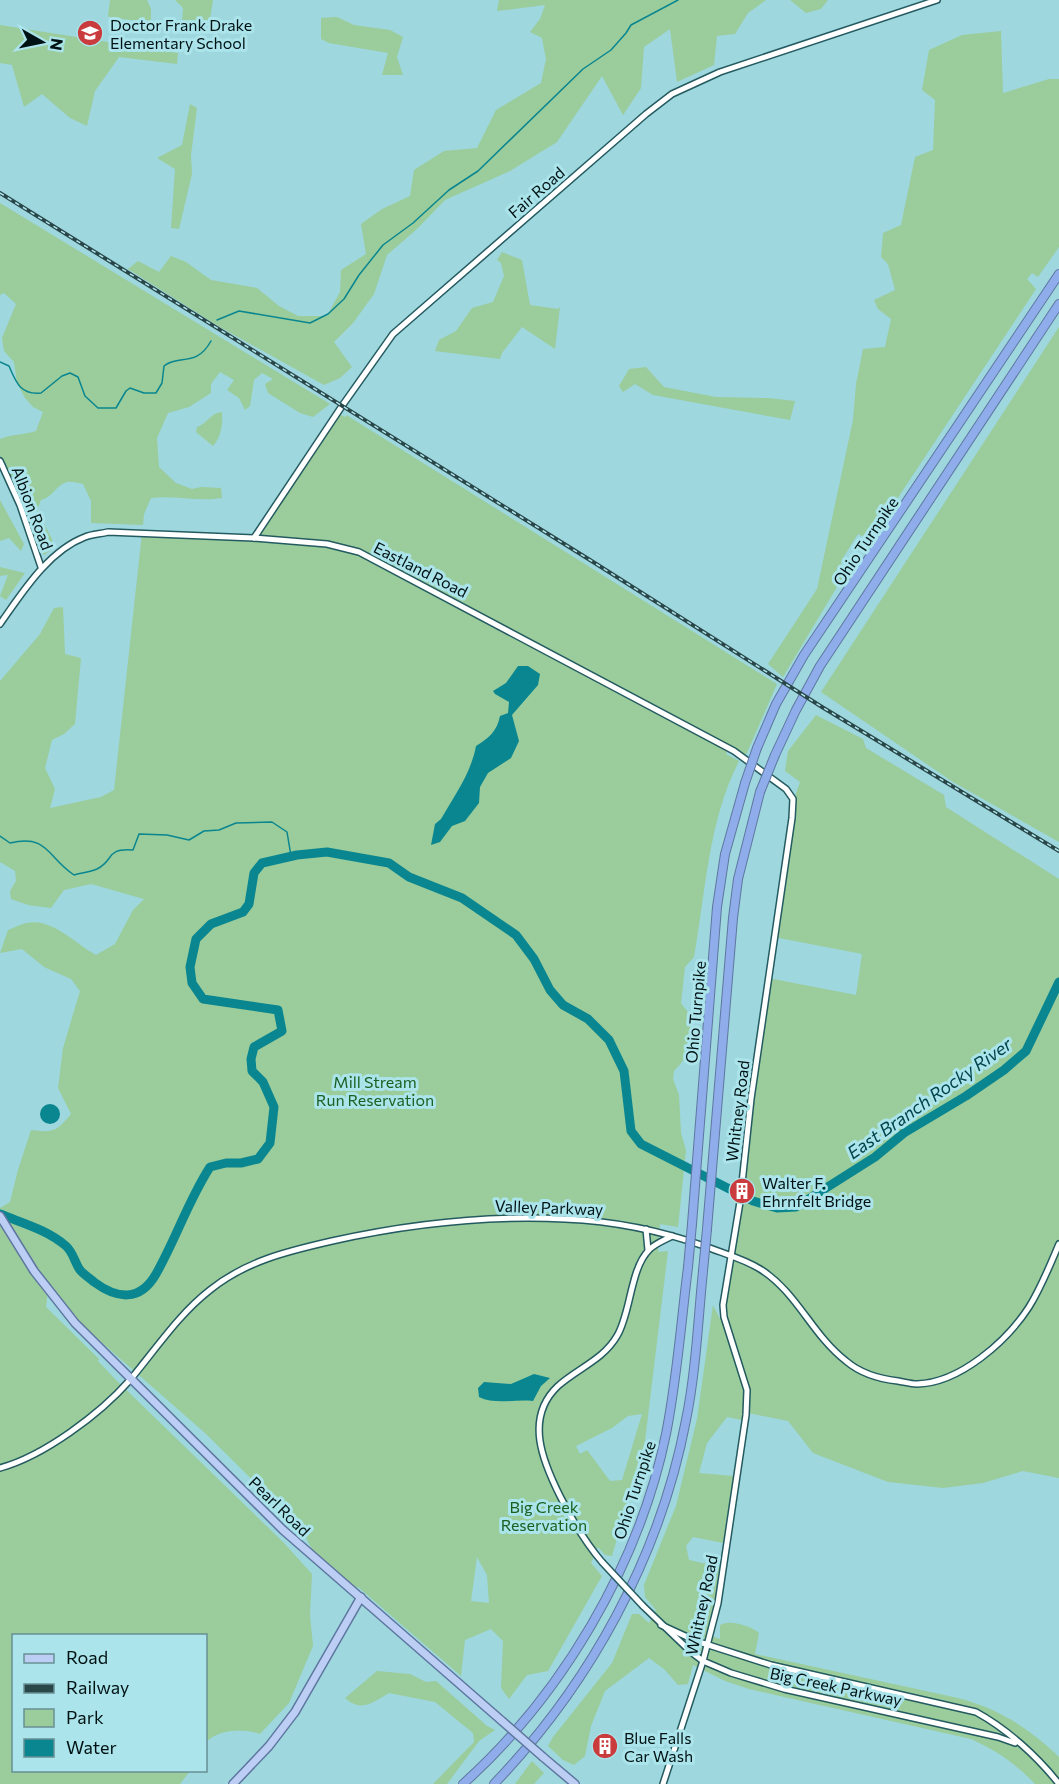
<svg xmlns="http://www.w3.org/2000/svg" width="1059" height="1784" viewBox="0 0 1059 1784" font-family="Commissioner,sans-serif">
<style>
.green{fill:#9bcc9b;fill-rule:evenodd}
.water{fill:#098690}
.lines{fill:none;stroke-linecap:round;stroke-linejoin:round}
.stream{stroke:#098690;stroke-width:1.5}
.river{stroke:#098690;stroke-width:9}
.tertiary-casing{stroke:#245b61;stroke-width:8}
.primary-casing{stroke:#5e77a0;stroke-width:10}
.motorway-casing{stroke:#5e77a0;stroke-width:10}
.tertiary{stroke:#fff;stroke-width:5}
.primary{stroke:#bccef3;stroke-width:7}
.motorway{stroke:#90adeb;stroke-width:8}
.rail-casing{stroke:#294649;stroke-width:4}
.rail{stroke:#abe4ea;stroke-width:1.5;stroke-dasharray:4.5;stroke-linecap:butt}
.tertiary-bridge-casing{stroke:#245b61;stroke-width:8;stroke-linecap:butt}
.primary-bridge-casing{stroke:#5e77a0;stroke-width:10;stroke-linecap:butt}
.motorway-bridge-casing{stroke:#5e77a0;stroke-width:10;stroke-linecap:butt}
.tertiary-bridge{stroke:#fff;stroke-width:5}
.primary-bridge{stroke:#bccef3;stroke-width:7}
.motorway-bridge{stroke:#90adeb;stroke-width:8}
.labels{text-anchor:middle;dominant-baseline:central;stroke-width:6;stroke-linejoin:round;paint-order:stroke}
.poi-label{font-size:16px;fill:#001214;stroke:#abe4ea;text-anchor:start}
.street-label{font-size:16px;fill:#001214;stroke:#abe4ea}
.park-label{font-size:16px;fill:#1a6121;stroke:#abe4ea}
.water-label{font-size:18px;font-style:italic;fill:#004349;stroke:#abe4ea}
</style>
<rect width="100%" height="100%" fill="#9ed7dd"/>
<!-- green -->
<g class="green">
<polygon points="110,0 147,0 151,9 151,22 111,18 108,16"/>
<polygon points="175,0 213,0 209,25 182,23 183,8"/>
<polygon points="499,0 766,0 748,13 735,34 717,36 714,65 677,82 670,29 644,47 641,88 623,115 602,76 557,142 510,171 445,200 417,229 387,255 374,294 353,323 334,342 352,367 340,378 324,385 218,326 128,269 138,261 159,272 171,256 186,262 211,280 257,288 279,306 298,316 327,316 340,292 341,270 366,254 361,224 382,209 410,196 414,170 444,151 477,148 496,110 541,83 546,59 542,38 530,32 540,19 545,5 497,11"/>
<polygon points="790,0 828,0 821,9 806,13"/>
<polygon points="337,17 354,25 390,30 403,37 397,57 403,75 382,75 388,53 329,43 321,39 321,18"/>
<polygon points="0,25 178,53 177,64 119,57 95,91 87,126 70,118 42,94 24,107 12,65 0,63"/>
<polygon points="1001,31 1003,93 1049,79 1059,79 1059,247 1038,277 1032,273 1027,279 1036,289 870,540 858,534 841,561 843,577 783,677 768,664 817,589 853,420 856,384 863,349 885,347 891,319 878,309 874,300 895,290 888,264 881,257 883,233 901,225 915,157 933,150 935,100 922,90 929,50 962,35"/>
<polygon points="190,104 197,108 191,155 192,174 179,229 171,228 175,169 157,158 182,145"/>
<path d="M 0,203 L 330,404 L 313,417 L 300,413 L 268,393 L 265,384 L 273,379 L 262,373 L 254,380 L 250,406 L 245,410 L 239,398 L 227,390 L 234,380 L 220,372 L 211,384 L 211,393 L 189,407 L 168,413 L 157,438 L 159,467 L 176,483 L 192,489 L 201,487 L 221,488 L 222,498 C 197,502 175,495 151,498 L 144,514 L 143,525 L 91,523 L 91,501 L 83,484 C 78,483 71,481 67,482 C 56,485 52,498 41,500 L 37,510 L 52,539 L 52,549 L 44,555 L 39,549 L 25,509 L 0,456 L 0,439 C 11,434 24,435 36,431 L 43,412 L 33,407 L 25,398 L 17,383 L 14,362 L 4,351 L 2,338 L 16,304 L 4,293 L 0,295 Z"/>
<polygon points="502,252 522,260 530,305 558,309 560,307 555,349 522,327 502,353 500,359 435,351 439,340 456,331 472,308 493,302 504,276 501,263 497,260"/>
<polygon points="1059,327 1059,842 953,782 821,692"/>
<polygon points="646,367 664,387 716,397 768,398 795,401 790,420 653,395 635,384 623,392 619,386 629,369"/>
<path d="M 222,412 C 223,425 221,437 213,446 L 196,432 L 197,427 C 207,424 210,413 222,412 Z"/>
<path d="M 337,413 L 345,417 L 347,415 L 351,418 L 777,684 L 746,755 L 725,743 L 728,749 L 726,754 L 739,761 C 708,822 706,890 694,957 L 685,967 L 681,1003 L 693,1019 L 683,1061 L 674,1071 L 673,1079 L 679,1095 L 681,1133 L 686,1150 L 678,1227 L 660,1224 L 658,1252 L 668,1251 L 645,1441 L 612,1556 L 605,1555 L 598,1547 L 591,1563 L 602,1576 L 548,1671 L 527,1675 L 509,1699 L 501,1688 L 503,1641 L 491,1629 L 465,1640 L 461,1676 L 358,1587 L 351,1592 L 320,1565 L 301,1528 L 205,1433 L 76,1320 L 48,1291 L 46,1307 L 99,1359 L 98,1361 L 115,1379 L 284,1543 L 312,1574 L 310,1615 L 313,1646 L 289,1703 L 260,1734 C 242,1728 220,1729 206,1742 L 206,1636 L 14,1636 L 14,1770 L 190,1771 L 180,1784 L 0,1784 L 0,1208 L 10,1202 L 18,1170 L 31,1130 C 54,1133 57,1131 71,1114 L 58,1088 L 63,1048 L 80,991 L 71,979 L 44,967 L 22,949 L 0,953 L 8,930 C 14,928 20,924 27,923 C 51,917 76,944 96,955 L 115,944 L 133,910 L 144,899 L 91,884 L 64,890 L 51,908 L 28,905 L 11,899 L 10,891 L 16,881 L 15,871 L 0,862 L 0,681 L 40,634 L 54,608 L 63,607 L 65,654 L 81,658 L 75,724 L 64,734 L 52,740 L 45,768 L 55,789 L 50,808 L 101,797 L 114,790 L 142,533 L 253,538 ZM 642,1414 L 622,1480 L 610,1481 L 587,1450 L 580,1454 L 576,1446 L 612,1428 L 628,1416 ZM 477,1557 L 487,1575 L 489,1603 L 471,1601 Z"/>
<polygon points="0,500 24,544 21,551 9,538 0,541"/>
<polygon points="0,567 25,573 6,600 0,596 8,575 0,576"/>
<path d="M 816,715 L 863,739 L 866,748 L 944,795 L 946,807 L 1059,879 L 1059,1478 L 1023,1471 L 983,1483 L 943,1488 L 888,1482 L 813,1453 L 788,1421 L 743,1412 L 742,1420 L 727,1417 L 707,1443 L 699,1473 L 734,1476 L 723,1543 L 693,1537 L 686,1546 L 689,1560 L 720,1567 L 719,1572 L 723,1573 L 709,1635 L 720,1639 L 720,1625 C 730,1619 751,1626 759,1633 L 755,1654 L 958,1698 C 997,1708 1027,1727 1056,1754 L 1059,1757 L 1059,1784 L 1035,1784 C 1016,1764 996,1750 971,1739 L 749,1689 L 725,1681 L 693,1665 L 688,1684 L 678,1685 L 665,1670 L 649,1658 L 605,1691 L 591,1726 L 585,1756 L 574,1765 L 563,1760 L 548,1746 L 553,1737 L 612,1663 L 632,1614 L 639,1614 L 649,1623 L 656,1610 L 645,1597 L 644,1585 L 676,1506 L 697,1419 L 713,1305 L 720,1319 L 768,978 L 856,995 L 862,954 L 774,937 L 796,793 L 800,782 L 785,771 L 788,751 Z"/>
<path d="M 377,1671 L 410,1674 L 426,1682 L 436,1681 L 487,1726 L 495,1730 L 479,1741 L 447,1784 L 433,1784 L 474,1742 L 473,1733 L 435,1702 L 389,1693 C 373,1702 362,1713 345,1698 Z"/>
<polygon points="532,1761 544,1773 534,1784 515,1784"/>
</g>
<!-- water -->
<g class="water">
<path d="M 518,666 L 528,666 L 540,674 L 538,685 L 512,715 L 519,741 L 511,758 L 488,773 L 480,787 L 479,803 L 465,821 L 452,826 L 440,842 L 431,845 L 435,824 L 441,819 C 455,795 471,773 476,746 C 489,738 497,731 500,716 L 508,713 L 509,702 L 495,694 L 493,691 L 506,683 Z"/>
<circle cx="50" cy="1114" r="10"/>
<path d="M 534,1374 L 550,1378 L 541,1386 L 533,1401 C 515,1399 495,1405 479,1397 L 478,1388 L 484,1382 L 511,1384 Z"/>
</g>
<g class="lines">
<!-- stream -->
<g class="stream">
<polyline points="217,320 239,311 310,323 328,314 344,299 359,275 383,245 413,223 449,190 478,171 583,69 611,50 626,33 631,25 678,0"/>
<path d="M 0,362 L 9,366 C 16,382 20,395 41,393 L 62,376 L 70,373 L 78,377 L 85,396 L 98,408 L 116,408 L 126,391 L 130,388 L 144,393 L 156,393 L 162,383 L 164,366 C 179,354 196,368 211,341"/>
<path d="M 0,836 L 10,843 C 48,834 47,857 74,875 C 81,873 90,872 97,869 C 115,860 105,848 133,850 L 139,834 L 167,835 L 189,840 L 204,831 L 219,830 L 236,823 L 272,822 L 287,832 L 291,856"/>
</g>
<!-- river -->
<path class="river" d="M 0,1214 C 22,1223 48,1230 66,1246 C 73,1252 75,1263 80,1270 C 84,1275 90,1278 94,1282 C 117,1299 140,1302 156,1274 C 176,1239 188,1201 210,1167 L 226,1163 L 241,1163 L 258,1159 L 270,1143 L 274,1107 L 263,1082 L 252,1071 L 251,1059 L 254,1047 L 282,1031 L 278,1010 L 203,999 L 192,983 L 190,967 L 196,939 L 211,924 L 243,912 L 249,904 L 254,873 L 262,863 L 297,855 L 327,852 L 389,863 L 409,877 L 462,898 L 516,935 L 534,959 L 550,990 L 563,1005 L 588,1019 L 609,1040 L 624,1071 L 631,1131 L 641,1144 L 753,1201 L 777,1208 L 796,1207 L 875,1157 L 904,1133 L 966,1096 L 1004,1070 L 1026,1051 L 1059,982"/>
<!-- tertiary casing -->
<g class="tertiary-casing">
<g id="tertiary">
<polyline points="0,461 20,505 41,567"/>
<polyline points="254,538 342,406 393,334 646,114 672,94 720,72 937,0"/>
<path d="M 0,624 C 22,593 48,551 85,537 C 92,534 101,534 108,532 L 254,538 L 327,544 L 359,552 L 734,751 L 786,789 L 793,799 L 792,818 L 751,1099 L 740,1202 L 723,1305 L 724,1317 L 747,1390 L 746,1415 L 718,1603 L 703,1661 L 663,1784"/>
<polyline points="646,1229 648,1250"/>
<path d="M 0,1468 C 44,1456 100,1414 130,1380 C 156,1349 178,1315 210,1290 C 246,1261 288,1251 332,1241 C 409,1224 486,1215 565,1219 C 613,1221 662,1231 707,1247 C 725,1254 744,1259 760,1269 C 797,1292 812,1335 846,1361 C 860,1373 880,1379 898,1381 C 904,1382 911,1384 917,1384 C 960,1383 1007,1341 1029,1307 C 1041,1288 1050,1265 1059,1244"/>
<path d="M 602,1562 C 585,1542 572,1520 560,1496 C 543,1462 524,1418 558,1386 C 578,1368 603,1360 617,1336 C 631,1313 630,1269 649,1250 C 654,1244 665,1240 672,1236"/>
<polyline points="643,1606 691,1652 703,1661 731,1673 784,1689 998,1737 1015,1743"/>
<path d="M 661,1625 L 696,1641 L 771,1665 L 976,1712 C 1007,1729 1037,1756 1059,1784"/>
</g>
</g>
<!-- primary casing -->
<g class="primary-casing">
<g id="primary">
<polyline points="0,1216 34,1271 75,1323 283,1530 502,1721"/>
<polyline points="543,1757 575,1784"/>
<polyline points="233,1784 269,1746 295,1712 361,1597"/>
</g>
</g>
<!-- motorway casing -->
<g class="motorway-casing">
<g id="motorway">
<polyline points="757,748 776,704 804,655 1059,274"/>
<polyline points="775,755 796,710 820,666 1059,304"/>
<polyline points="692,1224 717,907 725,854 745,783"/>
<polyline points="707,1229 733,918 738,879 760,792"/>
<path d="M 463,1784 C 562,1695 639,1565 666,1434 C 677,1379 681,1323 688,1267"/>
<path d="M 494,1784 C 590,1684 660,1557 686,1420 C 696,1371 698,1320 703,1271"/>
</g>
</g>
<!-- tertiary -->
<use href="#tertiary" class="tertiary"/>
<!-- primary -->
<use href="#primary" class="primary"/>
<!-- motorway -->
<use href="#motorway" class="motorway"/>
<!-- rail casing -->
<g class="rail-casing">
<polyline id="rail" points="0,193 590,560 822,707 1059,851"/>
</g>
<!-- rail -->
<use href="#rail" class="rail"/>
<!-- tertiary-bridge casing -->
<g class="tertiary-bridge-casing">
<polyline id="tertiary-bridge" points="602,1562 643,1606"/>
</g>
<!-- primary-bridge casing -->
<g class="primary-bridge-casing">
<polyline id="primary-bridge" points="502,1721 543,1757"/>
</g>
<!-- motorway-bridge casing -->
<g class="motorway-bridge-casing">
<g id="motorway-bridge">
<polyline points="745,783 757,748"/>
<polyline points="760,792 775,755"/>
<polyline points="688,1267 692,1224"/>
<polyline points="703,1271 707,1229"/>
</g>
</g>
<!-- tertiary-bridge -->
<use href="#tertiary-bridge" class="tertiary-bridge"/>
<!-- primary-bridge -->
<use href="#primary-bridge" class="primary-bridge"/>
<!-- motorway-bridge -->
<use href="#motorway-bridge" class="motorway-bridge"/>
</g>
<!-- icons -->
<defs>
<g id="school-disc" transform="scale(1.35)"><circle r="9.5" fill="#ca3b3d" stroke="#abe4ea"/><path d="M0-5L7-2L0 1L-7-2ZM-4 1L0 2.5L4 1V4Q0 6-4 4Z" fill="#fff"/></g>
<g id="building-disc" transform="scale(1.35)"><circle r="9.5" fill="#ca3b3d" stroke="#abe4ea"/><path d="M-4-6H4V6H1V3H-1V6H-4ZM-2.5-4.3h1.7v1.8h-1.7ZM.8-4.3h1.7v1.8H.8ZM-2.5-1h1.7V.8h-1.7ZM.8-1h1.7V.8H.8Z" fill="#fff"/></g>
</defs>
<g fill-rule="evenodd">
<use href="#school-disc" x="90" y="33"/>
<use href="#building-disc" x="742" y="1191"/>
<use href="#building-disc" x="605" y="1746"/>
</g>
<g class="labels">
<!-- poi labels -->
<g class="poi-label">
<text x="110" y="24">Doctor Frank Drake<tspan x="110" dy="18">Elementary School</tspan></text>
<text x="762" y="1182">Walter F.<tspan x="762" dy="18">Ehrnfelt Bridge</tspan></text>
<text x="624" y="1737">Blue Falls<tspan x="624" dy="18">Car Wash</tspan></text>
</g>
<!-- street labels -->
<g class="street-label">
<text transform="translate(536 192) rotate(-41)">Fair Road</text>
<text transform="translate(33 508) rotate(69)">Albion Road</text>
<text transform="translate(865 541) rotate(-56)">Ohio Turnpike</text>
<text transform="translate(421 569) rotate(27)">Eastland Road</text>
<text transform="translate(695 1012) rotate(-85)">Ohio Turnpike</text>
<text transform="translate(737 1111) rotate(-83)">Whitney Road</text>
<text transform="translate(549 1207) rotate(2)">Valley Parkway</text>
<text transform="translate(634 1490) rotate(-72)">Ohio Turnpike</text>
<text transform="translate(280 1506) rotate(44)">Pearl Road</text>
<text transform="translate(701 1605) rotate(-78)">Whitney Road</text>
<text transform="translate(836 1686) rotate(12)">Big Creek Parkway</text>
</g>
<!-- park labels -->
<g class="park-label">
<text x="375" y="1081">Mill Stream<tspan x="375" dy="18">Run Reservation</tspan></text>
<text x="544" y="1506">Big Creek<tspan x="544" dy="18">Reservation</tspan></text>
</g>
<!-- water labels -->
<g class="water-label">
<text transform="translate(929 1098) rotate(-35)">East Branch Rocky River</text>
</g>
</g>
<!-- legend -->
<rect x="12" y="1634" width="195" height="138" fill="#abe4ea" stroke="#679094" stroke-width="1.5"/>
<rect x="24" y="1654" width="30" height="9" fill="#bccef3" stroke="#679094" stroke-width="1.5"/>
<text x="66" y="1664" font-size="18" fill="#001214">Road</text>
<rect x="24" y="1684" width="30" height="9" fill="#294649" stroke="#679094" stroke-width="1.5"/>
<text x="66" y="1694" font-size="18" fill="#001214">Railway</text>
<rect x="24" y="1709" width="30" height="18" fill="#9bcc9b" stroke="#679094" stroke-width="1.5"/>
<text x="66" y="1724" font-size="18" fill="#001214">Park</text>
<rect x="24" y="1739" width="30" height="18" fill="#098690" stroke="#679094" stroke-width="1.5"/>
<text x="66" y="1754" font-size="18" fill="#001214">Water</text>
<!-- north arrow -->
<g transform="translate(42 42) rotate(99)" stroke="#abe4ea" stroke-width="4.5" paint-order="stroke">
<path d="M0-4.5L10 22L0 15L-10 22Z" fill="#001214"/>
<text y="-9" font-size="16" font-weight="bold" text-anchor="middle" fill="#001214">N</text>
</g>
</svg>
